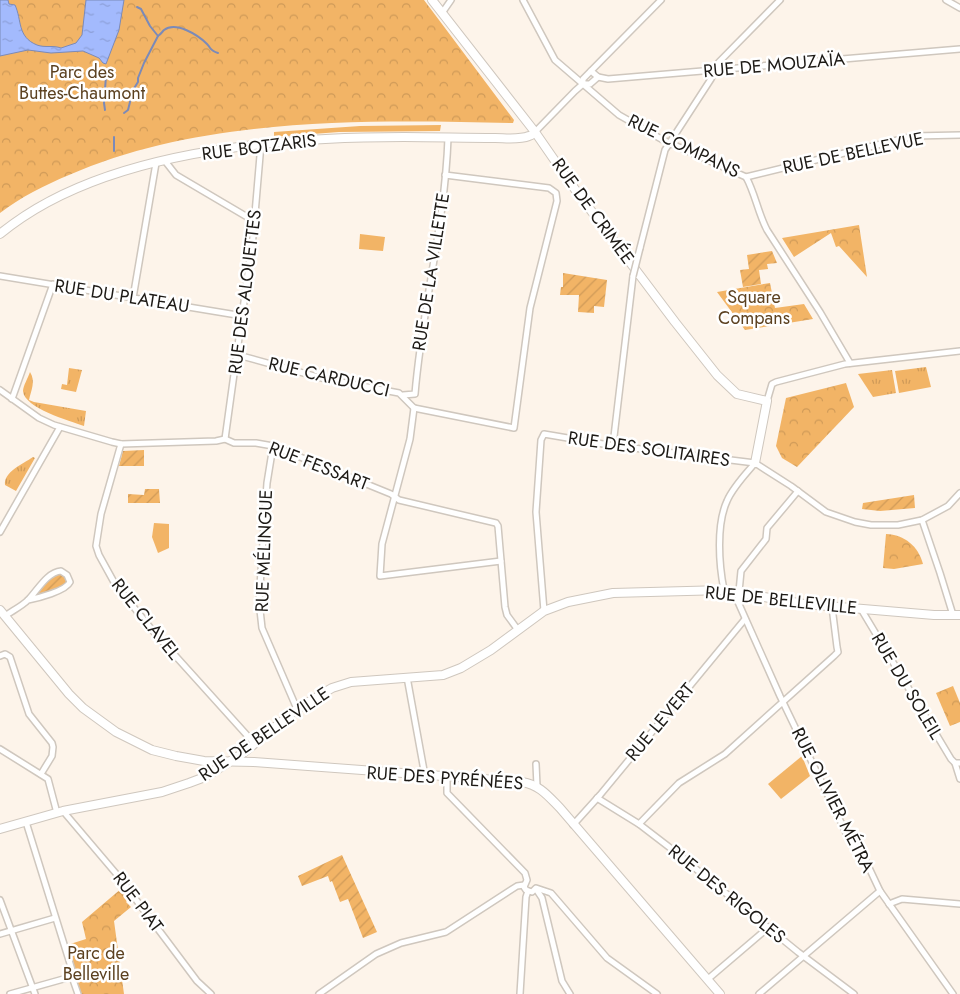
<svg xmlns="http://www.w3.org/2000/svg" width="960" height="994" viewBox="0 0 960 994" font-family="Jost,sans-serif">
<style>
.grass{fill:url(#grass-tufts)}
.park{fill:url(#park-crowns)}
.garden{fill:url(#garden-furrows)}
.pitch{fill:#f2b466}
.water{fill:url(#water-ripples);stroke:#7b8ab8}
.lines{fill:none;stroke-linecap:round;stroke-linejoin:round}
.stream{stroke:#7b8ab8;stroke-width:2}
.street-casing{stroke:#cfc7be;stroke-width:8}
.secondary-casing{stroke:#cfc7be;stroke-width:10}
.street{stroke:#fff;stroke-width:5}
.secondary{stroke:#fff;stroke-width:8}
.street-bridge-casing{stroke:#cfc7be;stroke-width:8;stroke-linecap:butt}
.street-bridge{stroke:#fff;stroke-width:5}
.labels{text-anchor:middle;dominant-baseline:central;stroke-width:5;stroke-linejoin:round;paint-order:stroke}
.street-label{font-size:18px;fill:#1d1a16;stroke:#fff}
.park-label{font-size:18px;fill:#5c4120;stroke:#fff}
</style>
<defs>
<pattern id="grass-tufts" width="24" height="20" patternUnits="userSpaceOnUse" patternTransform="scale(1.25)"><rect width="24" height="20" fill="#f2b466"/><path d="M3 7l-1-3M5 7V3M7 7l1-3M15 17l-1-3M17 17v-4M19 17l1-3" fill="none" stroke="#cf9a58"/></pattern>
<pattern id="park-crowns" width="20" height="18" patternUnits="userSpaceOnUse" patternTransform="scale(1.25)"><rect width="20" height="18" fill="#f2b466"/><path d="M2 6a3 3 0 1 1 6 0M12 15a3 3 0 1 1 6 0" fill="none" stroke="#cf9a58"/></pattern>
<pattern id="garden-furrows" width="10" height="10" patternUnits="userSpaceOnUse" patternTransform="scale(1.25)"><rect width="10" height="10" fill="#f2b466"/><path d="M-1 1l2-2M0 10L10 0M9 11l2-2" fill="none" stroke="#cf9a58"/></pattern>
<pattern id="water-ripples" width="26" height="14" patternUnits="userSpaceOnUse" patternTransform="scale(1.25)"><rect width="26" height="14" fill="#a3bafd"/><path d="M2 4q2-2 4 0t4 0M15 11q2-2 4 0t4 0" fill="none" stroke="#8c9fd8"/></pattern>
</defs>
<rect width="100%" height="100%" fill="#fdf4ea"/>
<!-- grass -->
<g class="grass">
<polygon points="926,367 931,387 899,393 895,371"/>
<polygon points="69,368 82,370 76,392 61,389 62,384 67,385"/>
<polygon points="892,370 896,393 873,397 858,374"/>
<path d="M 30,372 C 36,381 31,391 29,400 L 34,402 L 86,411 L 84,426 C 70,421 24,408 23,391 C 23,386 28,378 30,372 Z"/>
<path d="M 33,457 L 35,458 L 16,491 L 5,485 C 3,472 23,464 33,457 Z"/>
</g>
<!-- park -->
<g class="park">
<path d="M 0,0 L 424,0 L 514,120 L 513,123 C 369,120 204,116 69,175 C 45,185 21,197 0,213 Z"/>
<polygon points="859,225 867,277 839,246 836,247 831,233 794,257 782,238"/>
<polygon points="770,283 775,308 804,304 813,319 745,330 717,292"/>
<polygon points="846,383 854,407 797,467 782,458 776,446 786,398"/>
<path d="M 886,534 C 905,535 918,546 923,564 L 894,569 L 883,568 Z"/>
<polygon points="953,686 960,703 960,722 950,726 936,693"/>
<polygon points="122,888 130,898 126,902 131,907 114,921 124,994 81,994 67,945 86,939 82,922"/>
</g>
<!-- garden -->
<g class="garden">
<polygon points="772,251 777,263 767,264 768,269 759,270 761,284 743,287 740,270 749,269 747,255"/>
<polygon points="563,273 607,280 604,307 594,306 594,313 578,312 579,295 560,295 561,287 563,287"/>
<polygon points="144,450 144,466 119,466 123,451"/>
<polygon points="145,489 159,489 160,503 128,503 128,494 144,495"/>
<polygon points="914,495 915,508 880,511 862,509 863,503"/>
<polygon points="55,574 59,574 65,577 67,583 66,586 35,597 34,595"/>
<polygon points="342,855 377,932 363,938 348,899 340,902 332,881 330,882 328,876 302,886 298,876"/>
</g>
<!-- pitch -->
<g class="pitch">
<polygon points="441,125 440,131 339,132 274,137 274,132 360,126"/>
<polygon points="360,234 385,237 383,251 359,249"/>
<polygon points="154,523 169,524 169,548 158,553 152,537"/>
<polygon points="802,756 810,776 781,799 768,784"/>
</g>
<!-- water -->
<path class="water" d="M 0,0 L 8,0 L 9,4 L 15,5 C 22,20 17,37 37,45 C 45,48 53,45 61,48 L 76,43 L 82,35 L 86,0 L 124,0 L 119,30 L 106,64 L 103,63 L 99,58 L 83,51 L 51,53 L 28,50 L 0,56 Z"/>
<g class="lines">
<!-- stream -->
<g class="stream">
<path d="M 137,7 L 141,9 L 150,26 L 158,36 C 161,34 162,32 164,30 C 176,21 198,35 207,44 C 212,49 209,50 218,53"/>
<polyline points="105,110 104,103 106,76"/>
<polyline points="124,113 128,110 133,90 138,82 138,78 144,63 158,36"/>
<polyline points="114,151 114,137"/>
</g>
<!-- street casing -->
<g class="street-casing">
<g id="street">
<path d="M 523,0 L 555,60 L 619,115 L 663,140 L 746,177 C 755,193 758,213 767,230 L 820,312 L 850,363"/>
<polyline points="946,0 960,8"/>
<polyline points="442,13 451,0"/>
<polyline points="591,71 598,77 608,79 960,49"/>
<polyline points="583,84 583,79 661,0"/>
<polyline points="535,132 575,91 583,84 590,84 598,77"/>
<polyline points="165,161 176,175 254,221"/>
<polyline points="746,177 914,136 960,135"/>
<polyline points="640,248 665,150 711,79 719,62 780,0"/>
<polyline points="0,276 243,316"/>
<polyline points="133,298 156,163"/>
<polyline points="238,355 325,379 399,393 414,408"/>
<polyline points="0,390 39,418 54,425 112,442 121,444 216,441 225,439 234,443 256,443 273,446 391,494 399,500 496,523 498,526 505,607 507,615 518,630"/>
<path d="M 403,395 L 415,394 C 422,308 445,224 448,138"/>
<polyline points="12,399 53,284"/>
<polyline points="767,401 772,384 776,382 845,364 960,351"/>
<polyline points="414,408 514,428 530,308 557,201 556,193 549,188 445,175"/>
<polyline points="414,408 410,439 382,544 380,576 501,561"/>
<polyline points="225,439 253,237 261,144"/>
<polyline points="121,444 101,514 96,546 99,555 115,584 153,631 254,743"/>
<polyline points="613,445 633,276"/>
<polyline points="273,446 267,483 259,601 262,628 297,709"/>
<polyline points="798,491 767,528 766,539 741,571 738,602 780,696 849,839 862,853 880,891 953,994"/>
<polyline points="922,520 940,573 953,615"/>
<polyline points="0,532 60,427"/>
<path d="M 724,590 C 719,565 716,525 727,501 C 733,487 745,475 755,463"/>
<polyline points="861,609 951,759 955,763 960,763"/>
<polyline points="544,611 536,512 541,440 544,434 609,445 755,463 791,486 826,512 855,522 871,525 898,525 922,520 948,506 960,493"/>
<path d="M 5,616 C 12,611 22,606 28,600 C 37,591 47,572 61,571 L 67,575 L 70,582 C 66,591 38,598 28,600"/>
<polyline points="0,656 5,654 10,657 29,714 52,743 53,747 52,756 41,774"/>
<polyline points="407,677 425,776"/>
<polyline points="0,749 48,779 57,813"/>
<polyline points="955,763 960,779"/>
<polyline points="536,764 537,786"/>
<polyline points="447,777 447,793 525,873 527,880 524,887 526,890 532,892 536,888 551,893 607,958 657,994"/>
<polyline points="597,798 639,824 669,847 798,952 854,994"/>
<polyline points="63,811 119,877 197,981 211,994"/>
<polyline points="26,822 72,970 71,974 78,994"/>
<polyline points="639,824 679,783 725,754 834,656 838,652 837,647 832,607"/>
<polyline points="573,825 600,795 745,619"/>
<polyline points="536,889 542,898 562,981 570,994"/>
<polyline points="0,900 35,994"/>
<polyline points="889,904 902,899 960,904"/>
<polyline points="0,934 55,918"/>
<polyline points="708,979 769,927"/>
<polyline points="10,994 67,978 71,974"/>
<polyline points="319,994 376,954 401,943 446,932 517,886 524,885"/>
<polyline points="520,994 526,897 528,891"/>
<polyline points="759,994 880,891"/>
</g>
</g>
<!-- secondary casing -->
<g class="secondary-casing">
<g id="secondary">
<polyline points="432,0 535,132 571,184 675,322 717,375 737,394 767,401 755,463"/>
<path d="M 0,234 C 101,150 278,137 404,137 C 435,137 465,138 495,138 C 505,138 519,140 529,136 C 531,136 533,134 535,132"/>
<path d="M 0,610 L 69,694 L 83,708 L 116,732 L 152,750 L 176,756 L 204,761 L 254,762 L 522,782 C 540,785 548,796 560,808 L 720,994"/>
<polyline points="0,829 63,811 162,792 189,783 205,777 242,754 297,709 332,688 351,682 443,675 461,668 491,650 544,611 568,602 613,593 724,590 804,604 934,615 960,615"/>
</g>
</g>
<!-- street -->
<use href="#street" class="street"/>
<!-- secondary -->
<use href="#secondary" class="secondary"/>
<!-- street-bridge casing -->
<g class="street-bridge-casing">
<polyline id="street-bridge" points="633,276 640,248"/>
</g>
<!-- street-bridge -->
<use href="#street-bridge" class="street-bridge"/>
</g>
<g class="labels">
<!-- street labels -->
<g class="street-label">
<text transform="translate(774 65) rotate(-5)">RUE DE MOUZAÏA</text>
<text transform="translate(684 146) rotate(26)">RUE COMPANS</text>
<text transform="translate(259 147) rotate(-7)">RUE BOTZARIS</text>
<text transform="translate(853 153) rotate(-12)">RUE DE BELLEVUE</text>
<text transform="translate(593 211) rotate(54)">RUE DE CRIMÉE</text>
<text transform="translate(431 272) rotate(-81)">RUE DE LA VILLETTE</text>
<text transform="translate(245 292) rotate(-83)">RUE DES ALOUETTES</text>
<text transform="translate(122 296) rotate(9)">RUE DU PLATEAU</text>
<text transform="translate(329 377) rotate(13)">RUE CARDUCCI</text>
<text transform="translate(649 449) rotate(8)">RUE DES SOLITAIRES</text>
<text transform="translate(319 466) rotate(21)">RUE FESSART</text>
<text transform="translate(264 551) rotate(-88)">RUE MÉLINGUE</text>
<text transform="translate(781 600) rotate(6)">RUE DE BELLEVILLE</text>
<text transform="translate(146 619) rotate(51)">RUE CLAVEL</text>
<text transform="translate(907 686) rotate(59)">RUE DU SOLEIL</text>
<text transform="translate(660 722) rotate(-50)">RUE LEVERT</text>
<text transform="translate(264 734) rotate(-34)">RUE DE BELLEVILLE</text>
<text transform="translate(445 778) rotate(4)">RUE DES PYRÉNÉES</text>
<text transform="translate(833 800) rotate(63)">RUE OLIVIER MÉTRA</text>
<text transform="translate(727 894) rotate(39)">RUE DES RIGOLES</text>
<text transform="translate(138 902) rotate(53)">RUE PIAT</text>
</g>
<!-- park labels -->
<g class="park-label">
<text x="82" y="72">Parc des<tspan x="82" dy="21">Buttes-Chaumont</tspan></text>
<text x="754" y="297">Square<tspan x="754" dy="21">Compans</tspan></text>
<text x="96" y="953">Parc de<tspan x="96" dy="21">Belleville</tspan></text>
</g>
</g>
</svg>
